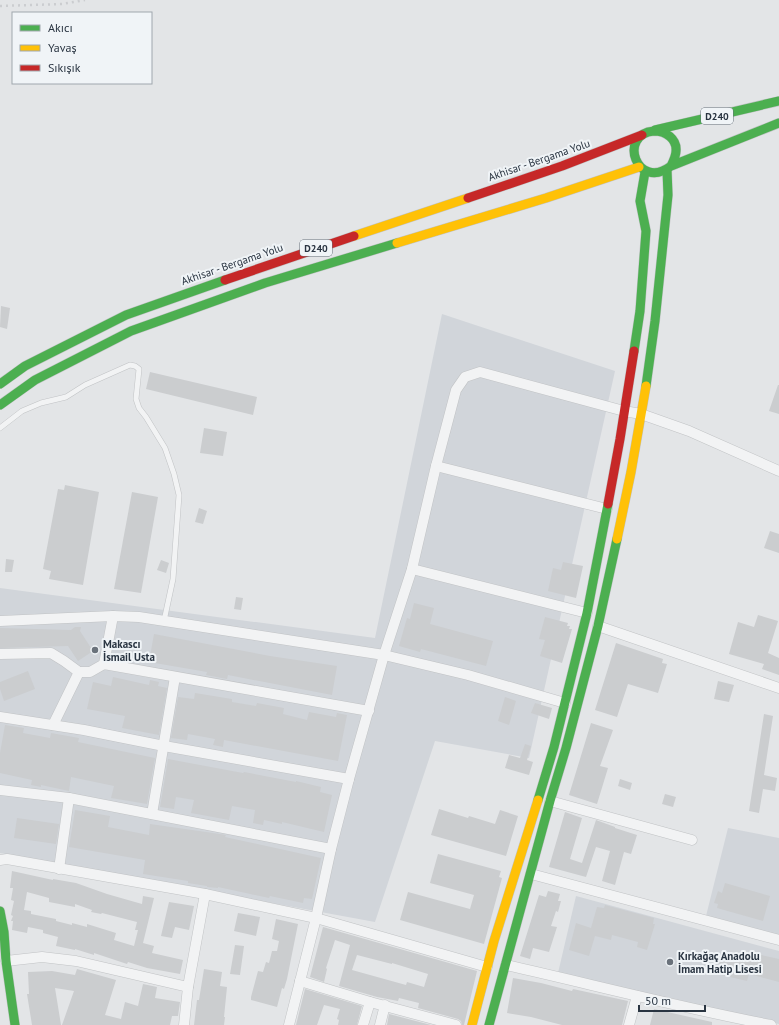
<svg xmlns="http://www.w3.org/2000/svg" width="779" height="1025" viewBox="0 0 779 1025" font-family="'PT Sans',sans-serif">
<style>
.built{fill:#d1d5da}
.building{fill:#cbcdcf;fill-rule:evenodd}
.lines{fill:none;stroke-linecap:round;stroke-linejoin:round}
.lane-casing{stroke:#c1c3c5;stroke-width:6}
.street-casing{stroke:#c1c3c5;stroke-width:11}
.fast-casing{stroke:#c1c3c5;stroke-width:10}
.slow-casing{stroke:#c1c3c5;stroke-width:10}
.jam-casing{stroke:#c1c3c5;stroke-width:10}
.lane{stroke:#f2f3f4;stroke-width:5}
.street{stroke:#f2f3f4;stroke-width:10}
.fast{stroke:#4caf50;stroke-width:9}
.slow{stroke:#ffc107;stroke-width:9}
.jam{stroke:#c62828;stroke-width:9}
.rail{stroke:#cbcdd0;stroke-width:2.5;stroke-dasharray:2 4;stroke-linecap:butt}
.poi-dot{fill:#6a727b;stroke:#f0f4f7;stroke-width:1.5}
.labels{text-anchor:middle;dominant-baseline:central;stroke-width:4;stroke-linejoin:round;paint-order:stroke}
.shield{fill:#f0f4f7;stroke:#656e78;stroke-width:1}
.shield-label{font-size:10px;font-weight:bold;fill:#293441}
.street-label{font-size:11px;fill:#293441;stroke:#f0f4f7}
.poi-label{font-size:11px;font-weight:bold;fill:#293441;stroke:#f0f4f7;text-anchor:start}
</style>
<rect width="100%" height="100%" fill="#e3e5e7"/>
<!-- built -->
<g class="built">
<polygon points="442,314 615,371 529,758 435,741 375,922 0,853 0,588 375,638"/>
<polygon points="728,828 779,838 779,937 705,920"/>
<polygon points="576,896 779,951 779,1024 558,973"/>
</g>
<!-- building -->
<g class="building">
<polygon points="1,306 10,308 7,329 0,327"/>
<polygon points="150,372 257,397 253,415 146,389"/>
<polygon points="778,385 779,385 779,414 769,411"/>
<polygon points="204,428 227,432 223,456 200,453"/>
<polygon points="65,485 99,492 83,585 49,579 51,571 43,569 58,489 64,490"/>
<polygon points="132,492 158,497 141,593 114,589"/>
<polygon points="199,508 207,511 203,524 195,522"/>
<polygon points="770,531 779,534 779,553 764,548"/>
<polygon points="6,559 14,560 12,572 5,572"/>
<polygon points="161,560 169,563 166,573 157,570"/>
<polygon points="563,562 583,566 576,598 548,591 553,568 561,570"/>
<polygon points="236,597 243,598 241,610 234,609"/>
<polygon points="414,603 434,608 430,624 493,641 486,666 421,649 420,652 399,646 407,618 410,619"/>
<polygon points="758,615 778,621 768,653 779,658 779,675 762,669 764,664 729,654 738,622 754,627"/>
<polygon points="545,617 568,623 567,626 570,626 569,629 572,629 562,663 540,656 545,640 539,639"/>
<polygon points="75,627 81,627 80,631 93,651 78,661 68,646 0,648 0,628 71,630"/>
<polygon points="154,634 270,656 337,666 332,695 228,675 227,679 206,675 207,672 149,662"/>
<polygon points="616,643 663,659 662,663 667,664 658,693 628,684 617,717 595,710"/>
<polygon points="28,671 35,689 4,701 0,689 0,682"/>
<polygon points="113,677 149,685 150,680 159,682 158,686 167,688 159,735 122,728 125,716 87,709 93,682 111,686"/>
<polygon points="718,681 734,685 729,702 714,699"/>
<polygon points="195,693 232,699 232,702 256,706 257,703 284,708 283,714 307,720 309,712 336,717 337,713 347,715 338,761 224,740 223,747 213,745 215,739 188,734 187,740 171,738 178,697 194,699"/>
<polygon points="505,697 516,701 509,725 498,721"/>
<polygon points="535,703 552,708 549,719 531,713"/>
<polygon points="764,714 773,716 764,775 777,778 775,791 763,789 759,813 749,811"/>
<polygon points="591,723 613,730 600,766 608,768 597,804 569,795"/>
<polygon points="5,725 24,728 23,733 50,738 51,733 79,738 78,742 155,758 147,804 111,798 114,786 71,777 69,791 41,785 41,787 31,785 32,780 0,773 0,753"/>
<polygon points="525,744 531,746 527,760 533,762 529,775 505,768 509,755 520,758"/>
<polygon points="168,759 243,773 244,772 296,782 296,781 321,787 320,792 332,795 324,832 282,822 282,824 264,820 263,825 253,823 255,810 232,806 229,820 191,813 194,800 176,797 174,809 160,807"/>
<polygon points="620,779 632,783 630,790 618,786"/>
<polygon points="665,794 676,797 673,807 662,804"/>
<polygon points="439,809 468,818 469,816 495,824 500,810 518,816 506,856 431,835"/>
<polygon points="75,810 110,816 108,827 149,835 150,824 206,832 226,835 225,837 321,858 312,899 304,898 303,903 270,896 269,898 218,887 218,888 207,887 207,886 188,883 188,881 143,874 145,860 69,847"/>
<polygon points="565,812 582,818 570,859 582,863 596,820 615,827 615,828 637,835 631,854 624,852 615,885 602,881 610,851 596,847 586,877 549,867"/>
<polygon points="17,818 59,824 56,844 14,838"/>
<polygon points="438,854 501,871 499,877 502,878 484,944 400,920 408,892 470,909 474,895 430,883"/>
<path d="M 12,871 L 53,880 L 53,879 L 76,883 L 107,894 L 142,904 L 143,896 L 154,898 L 143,943 L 154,946 L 152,953 L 183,960 L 180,974 L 147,968 L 128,962 L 127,964 L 94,953 L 94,955 L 75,949 L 75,950 L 56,946 L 58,937 L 43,933 L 43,930 L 28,927 L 27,933 L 12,930 L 13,921 L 11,921 L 13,916 L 11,915 L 14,901 L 11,900 L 13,888 L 10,888 ZM 27,892 L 49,898 L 49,902 L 75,907 L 75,904 L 92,910 L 91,912 L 101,914 L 102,913 L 137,922 L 135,930 L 138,930 L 134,946 L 114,940 L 116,933 L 87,924 L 87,927 L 72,923 L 72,925 L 56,921 L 56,919 L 31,914 L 31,911 L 24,910 Z"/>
<polygon points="725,883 770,896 763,921 717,908 718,904 714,903 718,891 722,893"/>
<polygon points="548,891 560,894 558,901 561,901 558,912 556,911 551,926 557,927 549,952 533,948 530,959 520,956 539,895 546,897"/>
<polygon points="169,902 194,906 189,930 175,927 172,938 161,936"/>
<polygon points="605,905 654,918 653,924 655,924 647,950 637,947 638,942 612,935 611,940 595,936 589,956 569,950 576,923 591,928 597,907 604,908"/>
<polygon points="238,913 260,917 256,936 234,931"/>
<polygon points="276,919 298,924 287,979 284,989 282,988 277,1007 251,1000 251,997 258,971 263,972 266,962 269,963 272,951 277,951 279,941 272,939"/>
<path d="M 323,927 L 477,971 L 464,1025 L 462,1025 L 461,1021 L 458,1019 L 418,1008 L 419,1003 L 399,998 L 398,1001 L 377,997 L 339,986 L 350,945 L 335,940 L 326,968 L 327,969 L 324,982 L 310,977 ZM 357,955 L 392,964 L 392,963 L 428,974 L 424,987 L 407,982 L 406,985 L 352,970 Z"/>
<polygon points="235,945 244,946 240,975 230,974"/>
<polygon points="722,951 747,957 748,952 779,959 779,982 749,974 747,981 717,974"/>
<polygon points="77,969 116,980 105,1015 121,1019 125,1002 138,1006 143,984 157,987 155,998 180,1002 178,1016 172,1016 170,1025 62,1025 74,991 55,988 61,1025 32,1025 27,994 29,994 28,972 52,971 75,975"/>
<polygon points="204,969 222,972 220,986 227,987 224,1017 225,1017 224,1025 194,1025 197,1000 199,1000"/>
<polygon points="513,978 541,983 572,991 573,989 628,1001 622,1025 562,1025 531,1017 507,1013"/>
<polygon points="305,989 362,1006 357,1025 338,1025 339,1020 337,1019 340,1009 324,1005 317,1025 296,1025"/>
<polygon points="654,1009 712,1022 712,1025 650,1025"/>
<polygon points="389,1014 431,1025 387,1025"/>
</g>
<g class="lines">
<!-- lane casing -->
<g class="lane-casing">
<polyline id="lane" points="0,428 22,411 41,403 66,397 85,385 130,365 135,366 139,369 136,399 139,408 146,417 165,448 174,474 179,495 173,579 164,621"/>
</g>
<!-- street casing -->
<g class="street-casing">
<g id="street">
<polyline points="436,466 607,509"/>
<polyline points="412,569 587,613"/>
<polyline points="0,621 113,616 139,617 384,655 468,675 565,703"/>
<polyline points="598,626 779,688"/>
<polyline points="0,654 51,653 64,661 79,672"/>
<polyline points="104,664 113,616"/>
<polyline points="0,717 84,730 164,746 349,779"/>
<polyline points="53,725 79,672 90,672 104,664 369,711"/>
<polyline points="0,790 69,798 331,849"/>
<polyline points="550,801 692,840"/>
<polyline points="152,814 175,677"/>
<polyline points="0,860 7,859 205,894 316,918 487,967"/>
<polyline points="59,869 69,798"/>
<polyline points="531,874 779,940"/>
<polyline points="6,961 42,957 76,961 188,987"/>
<path d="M 506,965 C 594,985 682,1008 771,1025"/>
<polyline points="300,981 370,1002 456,1025"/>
<polyline points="184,1025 188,987 205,894"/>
<polyline points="289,1025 316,918 331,849 349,779 384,655 412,569 436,466 456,390 465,377 480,372 624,411 641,414 689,431 779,471"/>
<polyline points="363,1025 370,1002"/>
<polyline points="380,1025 385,1005"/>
<polyline points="629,1025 637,996"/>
</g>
</g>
<!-- fast casing -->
<g class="fast-casing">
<g id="fast">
<polyline points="655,130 779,101"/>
<path d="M 671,166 C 673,162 676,156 676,151 C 677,139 666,131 654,131 C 617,134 637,192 671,166 L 779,123"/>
<polyline points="634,351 640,311 646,231 640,201 645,172"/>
<polyline points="0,384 25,366 126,315 225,280"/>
<polyline points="646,386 655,321 668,195 667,170"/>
<polyline points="0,405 35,380 131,331 265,283 397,243"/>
<polyline points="538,800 554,747 587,613 608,504"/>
<polyline points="0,911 4,932 6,961 15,1025"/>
<polyline points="489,1025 550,801 566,748 598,626 617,539"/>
</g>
</g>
<!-- slow casing -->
<g class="slow-casing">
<g id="slow">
<polyline points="354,236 468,198"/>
<polyline points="397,243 546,198 639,167"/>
<polyline points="617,539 631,472 646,386"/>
<polyline points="472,1025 494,941 538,800"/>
</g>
</g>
<!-- jam casing -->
<g class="jam-casing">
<g id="jam">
<polyline points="468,198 562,166 642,135"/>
<polyline points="225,280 354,236"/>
<polyline points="608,504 620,439 634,351"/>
</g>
</g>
<!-- lane -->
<use href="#lane" class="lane"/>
<!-- street -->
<use href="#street" class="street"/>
<!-- fast -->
<use href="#fast" class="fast"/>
<!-- slow -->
<use href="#slow" class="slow"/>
<!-- jam -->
<use href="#jam" class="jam"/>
<!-- rail -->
<polyline class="rail" points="0,6 62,4 85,0"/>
</g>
<!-- markers -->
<g class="poi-dot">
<circle cx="95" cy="650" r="4"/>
<circle cx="670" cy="962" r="4"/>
</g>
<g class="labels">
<!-- shield labels -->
<g class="shield">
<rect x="701" y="108" width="32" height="16" rx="3"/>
<rect x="300" y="240" width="32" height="16" rx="3"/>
</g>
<g class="shield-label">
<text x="717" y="116">D240</text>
<text x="316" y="248">D240</text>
</g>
<!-- street labels -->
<g class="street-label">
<text transform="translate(539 160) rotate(-19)">Akhisar - Bergama Yolu</text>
<text transform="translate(232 264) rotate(-19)">Akhisar - Bergama Yolu</text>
</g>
<!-- poi labels -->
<g class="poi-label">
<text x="103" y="644">Makascı<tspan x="103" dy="13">İsmail Usta</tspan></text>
<text x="678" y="956">Kırkağaç Anadolu<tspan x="678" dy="13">İmam Hatip Lisesi</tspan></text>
</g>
</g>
<!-- legend -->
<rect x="12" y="12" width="140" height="72" fill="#f0f4f7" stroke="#a0a7ae"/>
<rect x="20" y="25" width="20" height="6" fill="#4caf50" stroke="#a0a7ae"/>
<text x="48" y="32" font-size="12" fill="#293441">Akıcı</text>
<rect x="20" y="45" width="20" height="6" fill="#ffc107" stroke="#a0a7ae"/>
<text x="48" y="52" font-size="12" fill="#293441">Yavaş</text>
<rect x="20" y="65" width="20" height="6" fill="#c62828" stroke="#a0a7ae"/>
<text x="48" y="72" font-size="12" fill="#293441">Sıkışık</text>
<!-- scale -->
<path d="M639 1005v6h66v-6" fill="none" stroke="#293441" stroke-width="2"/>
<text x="645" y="1005" font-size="12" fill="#293441" stroke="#f0f4f7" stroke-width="3" paint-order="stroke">50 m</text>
</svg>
